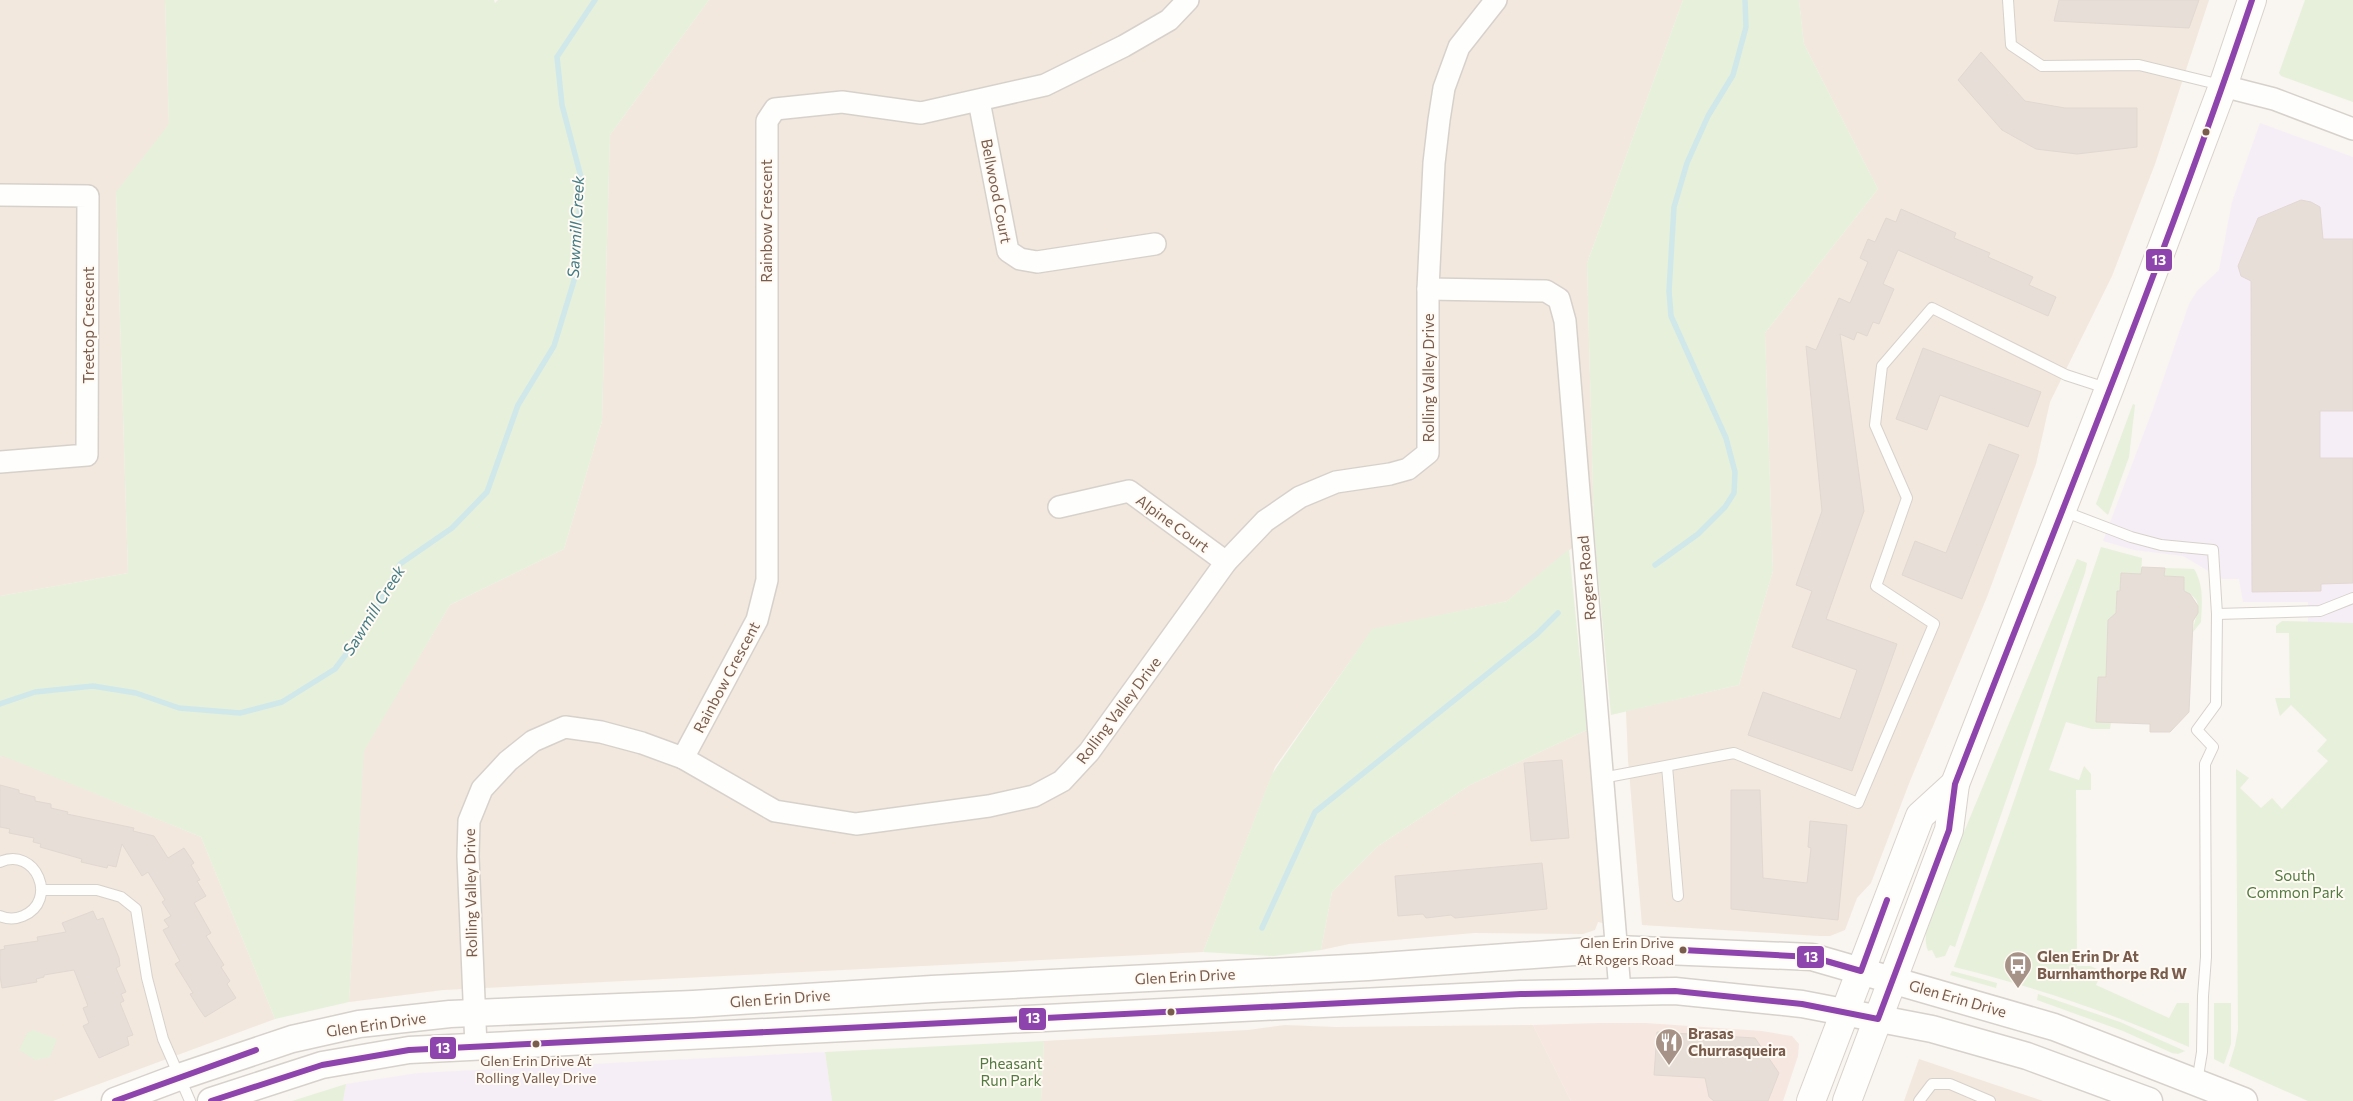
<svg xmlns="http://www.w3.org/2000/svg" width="2353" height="1101" viewBox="0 0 2353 1101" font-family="Commissioner,sans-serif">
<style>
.residential{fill:#f2e8de}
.commercial{fill:#f6e8e1}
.education{fill:#f6eef6}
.green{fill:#e7f0db}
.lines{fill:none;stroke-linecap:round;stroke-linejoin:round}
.stream{stroke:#d0e8ea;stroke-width:5.5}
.building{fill:#e6ded7;stroke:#e2d8d2}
.service-casing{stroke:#d7d1cb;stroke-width:12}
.minor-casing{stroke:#d7d1cb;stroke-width:24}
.tertiary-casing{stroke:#d7d1cb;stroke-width:29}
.secondary-casing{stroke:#d9d2cb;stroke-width:30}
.service{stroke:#fefefd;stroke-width:10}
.minor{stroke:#fefefd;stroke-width:21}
.tertiary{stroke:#fefefd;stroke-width:26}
.secondary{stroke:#fefefd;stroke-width:28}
.bus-1-casing{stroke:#fffaf3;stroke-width:10}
.bus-1{stroke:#8e44ad;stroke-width:6}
.bus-dot{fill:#7a5c4d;stroke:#fffaf3;stroke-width:2}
.labels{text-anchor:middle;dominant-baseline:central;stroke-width:4;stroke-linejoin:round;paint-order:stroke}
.bus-label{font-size:14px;fill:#7a5c4d;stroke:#fffaf3;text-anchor:end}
.street-label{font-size:15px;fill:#7a5c4d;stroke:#fffaf3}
.park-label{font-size:15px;fill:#537a41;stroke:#fffaf3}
.poi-label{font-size:15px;font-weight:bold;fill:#7a5c4d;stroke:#fffaf3;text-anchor:start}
.water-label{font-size:16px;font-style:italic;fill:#437c86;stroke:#fffaf3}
.line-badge{stroke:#fffaf3;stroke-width:2}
.badge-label{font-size:14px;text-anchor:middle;font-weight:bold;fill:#fff}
</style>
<rect width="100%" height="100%" fill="#f9f5f0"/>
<!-- residential -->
<g class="residential">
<polygon points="0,0 165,0 169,125 116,193 128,573 0,596"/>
<polygon points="709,0 1683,0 1587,263 1594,530 1507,601 1372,630 1275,767 1203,952 443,990 349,1002 363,751 450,605 564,549 602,421 610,135"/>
<polygon points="1799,0 2209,0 2155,164 2112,276 2050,402 2036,464 1987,597 1910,781 1871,883 1857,898 1845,930 1830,936 1819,936 1642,925 1628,759 1626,711 1739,685 1773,571 1765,333 1878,189 1804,44"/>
<polygon points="1587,730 1603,916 1603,923 1598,922 1595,930 1583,934 1474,933 1349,944 1321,950 1332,892 1377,847 1470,785"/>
<polygon points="3,755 201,837 275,1019 53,1101 0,1101 0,757"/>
<polygon points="1285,1025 1335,1027 1533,1025 1571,1101 1041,1101 1044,1041 1248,1030"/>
<polygon points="1919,1059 2043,1101 1904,1101"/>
</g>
<!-- commercial -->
<polygon class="commercial" points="1598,1023 1646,1023 1762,1031 1792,1036 1799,1044 1798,1056 1783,1101 1571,1101 1533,1025"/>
<!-- education -->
<g class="education">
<polygon points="2260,123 2353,157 2353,623 2308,622 2308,602 2243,602 2239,579 2222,579 2183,556 2134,550 2103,541 2153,409 2189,304 2197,291 2219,270 2232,202"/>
<polygon points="825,1052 832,1101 343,1101 346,1084 418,1073"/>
</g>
<!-- green -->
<g class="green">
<polygon points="165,0 494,0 495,3 498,0 709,0 610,135 602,421 564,549 450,605 364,751 349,1002 275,1019 201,837 3,756 0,757 0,596 128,573 116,192 169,124"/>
<polygon points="1683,0 1799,0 1804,44 1878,189 1765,333 1773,571 1739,685 1611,715 1594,530 1587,263"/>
<polygon points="2305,0 2353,0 2353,102 2281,76 2279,73"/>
<polygon points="2133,404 2135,405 2129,457 2108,515 2096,504"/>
<path d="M 2101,547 L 2142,558 L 2141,574 L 2120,591 L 2117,592 L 2116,613 L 2108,620 L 2106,671 L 2111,677 L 2098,677 L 2111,722 L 2110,729 L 2092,729 L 2066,722 L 2049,770 L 2079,780 L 2084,766 L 2091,774 L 2091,790 L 2076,790 L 2077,966 L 2090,966 L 2102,971 L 2096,985 L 2169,1018 L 2177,1003 L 2189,1003 L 2189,1047 C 2111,1013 2036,987 1954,967 L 2008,818 Z"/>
<polygon points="1569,549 1587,730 1470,785 1377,847 1332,892 1321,950 1274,956 1203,952 1272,774 1372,629 1507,601"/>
<path d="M 2077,559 L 2087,563 L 2085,573 L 1955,947 L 1950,945 L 1945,956 L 1936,958 L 1932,950 L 1928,951 C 1924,940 1926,931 1928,919 Z"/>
<path d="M 2165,568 L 2194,569 C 2204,585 2202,604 2201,622 L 2193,632 C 2194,615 2208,601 2184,591 L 2184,577 L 2164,576 Z"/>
<polygon points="2282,621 2353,623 2353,1101 2308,1101 2229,1066 2235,1046 2238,1030 2236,769 2249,778 2240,788 2261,808 2272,798 2282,809 2328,761 2317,751 2327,740 2291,705 2280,716 2275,698 2290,698 2289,633 2276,633 2276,626"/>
<polygon points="1952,971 1997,983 1996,988 1950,975"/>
<polygon points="2038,994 2120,1022 2185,1051 2178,1054 2172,1053 2123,1031 2037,1000"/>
<polygon points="2214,1003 2231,1003 2231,1044 2224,1064 2214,1059"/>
<polygon points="33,1030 57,1039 50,1057 35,1060 19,1050 27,1033"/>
<polygon points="1044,1041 1041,1101 832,1101 825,1052"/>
<polygon points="346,1084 343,1101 292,1101"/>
</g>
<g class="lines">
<!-- stream -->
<g class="stream">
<polyline points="1655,565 1698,534 1725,507 1734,493 1735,472 1726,438 1671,316 1669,291 1674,207 1687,163 1708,116 1733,75 1746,27 1745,0"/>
<polyline points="0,704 35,692 93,686 136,693 179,708 240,713 282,702 335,669 368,625 400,564 452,528 487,492 518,405 554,346 576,274 581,177 562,105 557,57 595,0"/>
<polyline points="1262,928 1315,812 1537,634 1558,613"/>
</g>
</g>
<!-- building -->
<g class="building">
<polygon points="2059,0 2199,0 2189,28 2054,21"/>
<polygon points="1981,52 2025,101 2065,108 2137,108 2137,147 2077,154 2036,149 2002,130 1958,80"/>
<polygon points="2301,200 2311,202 2320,207 2323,239 2353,239 2353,411 2320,411 2320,458 2353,458 2353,583 2321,584 2321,591 2252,592 2251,281 2241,276 2238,266 2258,218"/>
<polygon points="1901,209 1956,233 1954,238 1990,253 1988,257 2033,277 2029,285 2056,297 2048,316 1898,250 1883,284 1894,289 1879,324 1873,322 1867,336 1857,332 1854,340 1840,334 1864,511 1826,619 1897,644 1852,771 1748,735 1763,692 1840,719 1857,670 1792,647 1812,591 1796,585 1822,511 1806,346 1816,350 1839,298 1850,303 1868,262 1860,258 1868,239 1875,242 1886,218 1896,222"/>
<polygon points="1923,348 2041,392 2028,427 1940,395 1927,430 1896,419"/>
<polygon points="1989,444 2019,455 1962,599 1902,575 1915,541 1946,553"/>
<polygon points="2142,567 2165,568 2164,576 2184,577 2184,591 2190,594 2198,606 2198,613 2193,621 2189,712 2170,732 2150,732 2150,724 2096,722 2098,677 2106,677 2108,620 2116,613 2117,591 2120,591 2121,573 2141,574"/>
<polygon points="1562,760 1569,838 1531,841 1524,763"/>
<polygon points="0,785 19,790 19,793 35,797 35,801 51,804 51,808 68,812 67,814 134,828 133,831 154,836 168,858 184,848 194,863 191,865 200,880 197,881 206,896 194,903 211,933 206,936 224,965 221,967 230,981 227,984 236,998 205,1017 200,1010 190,994 193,993 175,964 180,961 163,930 169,927 164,920 171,916 162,902 165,900 148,872 142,876 122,844 116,867 108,865 107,868 81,862 82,859 40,847 41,844 33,842 34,838 9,833 10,829 0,827"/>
<polygon points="1731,790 1760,790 1763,878 1807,883 1811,848 1808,847 1810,821 1847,825 1838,920 1731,909"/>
<polygon points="1542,863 1547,909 1455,918 1451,915 1426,918 1423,914 1398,916 1395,876"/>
<polygon points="93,911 97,920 103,918 119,958 120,966 116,968 126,992 121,994 124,1001 120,1003 133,1035 127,1037 129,1045 99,1058 83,1026 89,1023 83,1008 88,1006 74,970 44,975 44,977 36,979 37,982 2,988 0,976 0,950 5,949 4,946 38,941 37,937 66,932 62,923"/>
<polygon points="1657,1032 1755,1038 1779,1073 1768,1101 1714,1101 1709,1097 1705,1078 1654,1075"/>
</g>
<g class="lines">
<!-- service casing -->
<g class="service-casing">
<g id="service">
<polyline points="2008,0 2011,45 2042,66 2139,65 2221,85"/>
<polyline points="2063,511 2131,537 2161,545 2213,550 2217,614 2216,704 2197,730 2213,747 2205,764 2206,957 2203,996 2202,1052 2197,1082"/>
<polyline points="2217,614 2320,611 2353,598"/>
<polyline points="1667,766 1678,896"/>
<polyline points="1602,778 1734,753 1858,803 1934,624 1876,586 1907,498 1875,425 1882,366 1932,308 2066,375 2109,389"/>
<path d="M 0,862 C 36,846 59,901 23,916 C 16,919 7,919 0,916"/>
<polyline points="42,890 97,890 121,897 136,909 147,978 163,1039 190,1101"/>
<polyline points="1919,1101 1932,1084 1950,1084 1990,1101"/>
</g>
</g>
<!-- minor casing -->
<g class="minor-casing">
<g id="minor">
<polyline points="2223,86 2274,99 2353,129"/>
<polyline points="979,101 1008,251 1020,259 1037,262 1155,244"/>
<polyline points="0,195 88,196 87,455 0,462"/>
<polyline points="1428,289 1546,291 1559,299 1565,321 1620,991"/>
<polyline points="1059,507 1129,491 1226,562"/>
<polyline points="683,758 757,620 767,580 767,121 775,109 842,102 921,113 1045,85 1124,46 1169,20 1188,0"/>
<polyline points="476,1047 468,856 469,821 482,789 508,761 533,741 565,727 601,732 642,743 683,758 775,811 856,824 989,806 1034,796 1062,781 1089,752 1226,562 1265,521 1300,497 1336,482 1390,474 1408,469 1428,453 1428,289 1434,163 1439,120 1444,88 1459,47 1496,0"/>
</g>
</g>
<!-- tertiary casing -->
<g class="tertiary-casing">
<g id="tertiary">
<polyline points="115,1101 179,1077 292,1039 359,1024 450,1014 693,1004 932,989 1368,967 1616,949 1812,957 2054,1027 2244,1101"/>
<polyline points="211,1101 322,1065 409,1050 1521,994 1675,991 1802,1004 1932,1029 2027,1056 2149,1101"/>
</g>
</g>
<!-- secondary casing -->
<g class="secondary-casing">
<g id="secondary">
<polyline points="1811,1101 1920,816 1955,784"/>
<polyline points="1847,1101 1949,830 1955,784 2109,389 2223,86 2252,0"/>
</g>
</g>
<!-- service -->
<use href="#service" class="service"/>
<!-- minor -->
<use href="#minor" class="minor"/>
<!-- tertiary -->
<use href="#tertiary" class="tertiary"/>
<!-- secondary -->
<use href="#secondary" class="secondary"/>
<!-- bus-1 casing -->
<g class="bus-1-casing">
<g id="bus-1">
<polyline points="1683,950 1812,957 1861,971 1887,900"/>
<polyline points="115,1101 256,1050"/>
<path d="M 211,1101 L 322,1065 L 409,1050 L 1521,994 L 1675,991 L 1802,1004 L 1878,1019 L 1949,830 L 1955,784 C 2056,524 2163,265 2252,0"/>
</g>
</g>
<!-- bus-1 -->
<use href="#bus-1" class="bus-1"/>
</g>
<!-- icons -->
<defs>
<g id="bus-pin" transform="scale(1.4375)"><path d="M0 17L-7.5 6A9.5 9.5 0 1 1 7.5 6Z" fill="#a69286" stroke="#fffaf3"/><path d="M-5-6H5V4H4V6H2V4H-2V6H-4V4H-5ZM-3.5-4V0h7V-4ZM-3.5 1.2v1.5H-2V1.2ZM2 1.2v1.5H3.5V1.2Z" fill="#fff"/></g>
<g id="restaurant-pin" transform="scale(1.4375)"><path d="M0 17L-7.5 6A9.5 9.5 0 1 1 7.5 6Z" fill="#a69286" stroke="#fffaf3"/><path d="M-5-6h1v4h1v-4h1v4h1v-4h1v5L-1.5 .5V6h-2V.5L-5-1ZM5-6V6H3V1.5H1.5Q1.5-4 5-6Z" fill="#fff"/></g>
</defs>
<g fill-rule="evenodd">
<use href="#bus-pin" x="2018" y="965"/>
<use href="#restaurant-pin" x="1669" y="1042"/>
</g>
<!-- markers -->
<g class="bus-dot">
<circle cx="2206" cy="132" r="4.5"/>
<circle cx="1683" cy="950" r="4.5"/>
<circle cx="1171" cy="1012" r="4.5"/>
<circle cx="536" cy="1044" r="4.5"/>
</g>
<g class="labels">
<!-- bus labels -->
<g class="bus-label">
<text x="1674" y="942">Glen Erin Drive<tspan x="1674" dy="17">At Rogers Road</tspan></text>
<text x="536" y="1060" text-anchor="middle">Glen Erin Drive At<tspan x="536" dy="17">Rolling Valley Drive</tspan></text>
</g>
<!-- street labels -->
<g class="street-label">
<text transform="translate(997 191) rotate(79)">Bellwood Court</text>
<text transform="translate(766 221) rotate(-90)">Rainbow Crescent</text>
<text transform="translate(88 325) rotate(-90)">Treetop Crescent</text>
<text transform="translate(1428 378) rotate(-90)">Rolling Valley Drive</text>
<text transform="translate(1173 523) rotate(36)">Alpine Court</text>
<text transform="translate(1586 578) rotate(-95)">Rogers Road</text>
<text transform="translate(726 677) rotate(-62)">Rainbow Crescent</text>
<text transform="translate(1118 710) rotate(-53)">Rolling Valley Drive</text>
<text transform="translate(470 893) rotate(-91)">Rolling Valley Drive</text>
<text transform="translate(1185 976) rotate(-3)">Glen Erin Drive</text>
<text transform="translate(780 998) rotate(-4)">Glen Erin Drive</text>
<text transform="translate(1958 998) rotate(16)">Glen Erin Drive</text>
<text transform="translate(376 1024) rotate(-8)">Glen Erin Drive</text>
</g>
<!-- park labels -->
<g class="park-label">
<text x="2295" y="875">South<tspan x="2295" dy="17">Common Park</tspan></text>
<text x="1011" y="1063">Pheasant<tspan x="1011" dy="17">Run Park</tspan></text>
</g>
<!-- poi labels -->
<g class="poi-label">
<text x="2037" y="956">Glen Erin Dr At<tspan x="2037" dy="17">Burnhamthorpe Rd W</tspan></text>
<text x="1688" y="1033">Brasas<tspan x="1688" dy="17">Churrasqueira</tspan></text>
</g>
<!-- water labels -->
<g class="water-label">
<text transform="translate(575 227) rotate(-87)">Sawmill Creek</text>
<text transform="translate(373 610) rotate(-58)">Sawmill Creek</text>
</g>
</g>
<g class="line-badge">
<rect x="2145" y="248" width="28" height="24" rx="5" fill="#8e44ad"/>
<rect x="1796" y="945" width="29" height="24" rx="5" fill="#8e44ad"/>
<rect x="1018" y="1007" width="29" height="24" rx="5" fill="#8e44ad"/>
<rect x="429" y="1036" width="28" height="24" rx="5" fill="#8e44ad"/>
</g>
<g class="badge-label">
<text x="2159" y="265">13</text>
<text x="1811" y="962">13</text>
<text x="1033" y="1023">13</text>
<text x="443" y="1053">13</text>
</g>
</svg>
